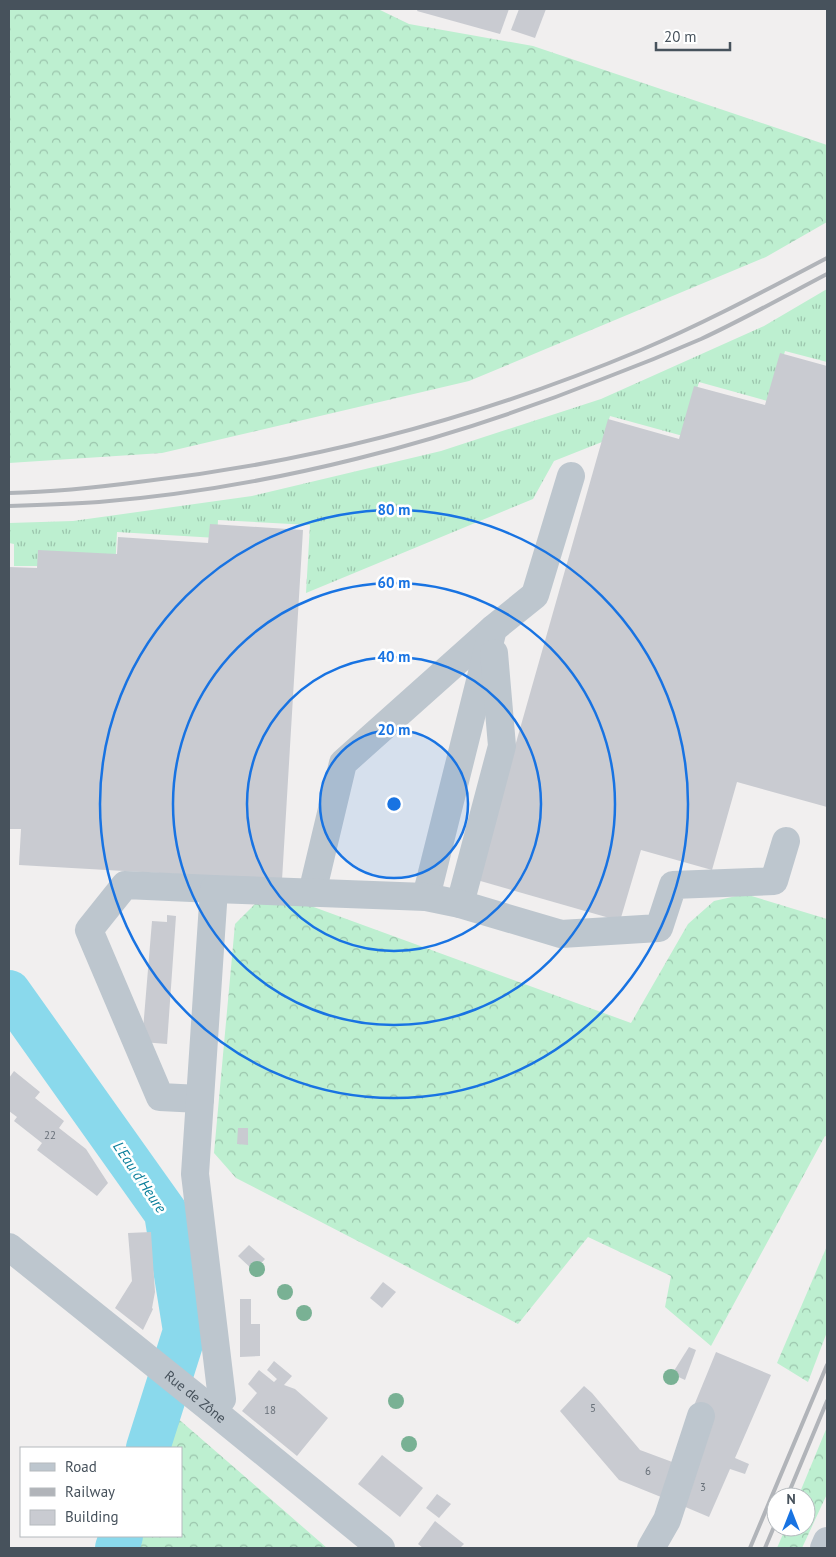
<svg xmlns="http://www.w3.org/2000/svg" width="836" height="1557" viewBox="0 0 836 1557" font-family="'PT Sans',sans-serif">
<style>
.grass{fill:url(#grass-tufts)}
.forest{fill:url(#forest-crowns)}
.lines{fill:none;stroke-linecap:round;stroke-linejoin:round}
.river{stroke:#8ad9ec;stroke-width:44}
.building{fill:#c9cbd1}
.minor{stroke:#bdc6ce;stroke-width:28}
.rail{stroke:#b1b4b9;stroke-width:4}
.tree{fill:#79b194}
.ring{fill:none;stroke:#1873e2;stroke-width:2.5}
.labels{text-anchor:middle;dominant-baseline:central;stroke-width:5;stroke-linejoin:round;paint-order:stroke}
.number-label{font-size:11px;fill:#687079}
.street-label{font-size:14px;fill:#47525c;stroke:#fff}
.water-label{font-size:15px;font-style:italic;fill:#0c7f9b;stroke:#fff}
.centre{fill:#1873e2;stroke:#fff;stroke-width:2.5}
.ring-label{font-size:15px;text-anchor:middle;font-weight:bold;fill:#1873e2;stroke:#fff;stroke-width:5;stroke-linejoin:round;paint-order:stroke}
</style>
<defs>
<pattern id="grass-tufts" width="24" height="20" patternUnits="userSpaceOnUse" patternTransform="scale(1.25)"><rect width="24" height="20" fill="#bdefd0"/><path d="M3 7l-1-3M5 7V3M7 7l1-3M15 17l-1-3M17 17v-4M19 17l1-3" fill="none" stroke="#9bc4ac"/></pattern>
<pattern id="forest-crowns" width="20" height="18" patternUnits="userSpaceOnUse" patternTransform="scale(1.25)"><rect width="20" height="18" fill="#bdefd0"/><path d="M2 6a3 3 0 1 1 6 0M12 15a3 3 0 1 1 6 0" fill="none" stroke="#9bc4ac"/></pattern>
</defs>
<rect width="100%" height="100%" fill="#f1efef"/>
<!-- grass -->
<polygon class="grass" points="827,289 827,362 785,351 771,402 699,382 683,436 610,416 602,442 554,461 533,499 306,593 310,525 218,520 217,538 117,532 115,570 44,566 14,566 14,544 9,543 9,523 73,521 252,496 441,451 601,399 764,326"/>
<!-- forest -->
<g class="forest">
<polygon points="9,9 378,9 409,24 533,46 827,145 827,222 766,257 469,381 162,453 9,463"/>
<polygon points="745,894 827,919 827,1137 825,1136 711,1346 665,1307 671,1276 588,1237 518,1324 236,1178 214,1153 235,924 257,902 289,898 631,1023 688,924 714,901"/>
<polygon points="827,1246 827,1332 808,1382 777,1363"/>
<polygon points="175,1416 327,1548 135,1548 139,1536 181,1536 181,1448 166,1448"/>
<polygon points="827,1427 827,1494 802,1548 777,1548 786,1527 806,1527 806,1497 798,1497"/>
</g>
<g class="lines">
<!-- river -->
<g class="river">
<polyline points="9,992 166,1213 185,1331 148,1448"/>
<polyline points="117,1548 121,1536"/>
</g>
</g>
<!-- building -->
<g class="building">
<polygon points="418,9 509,9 500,34 417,11"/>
<polygon points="519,9 546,9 535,38 511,30"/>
<polygon points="780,353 827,366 827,807 737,782 712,870 641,850 620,921 477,880 608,419 679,439 694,386 765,405"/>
<polygon points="210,524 303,530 282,880 19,865 21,829 9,829 9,567 37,568 38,550 117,554 118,537 208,543"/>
<polygon points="167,915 176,916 167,1044 142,1042 152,921 167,922"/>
<polygon points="14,1071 40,1092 35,1098 64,1121 59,1128 86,1149 108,1183 97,1196 37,1150 42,1143 14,1121 17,1117 9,1111 9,1078"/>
<polygon points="238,1128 248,1128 248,1145 237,1144"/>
<polygon points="151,1232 155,1292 152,1308 153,1309 143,1330 115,1308 132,1281 128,1233"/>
<polygon points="249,1245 265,1259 254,1271 238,1256"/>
<polygon points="383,1282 396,1292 382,1308 370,1298"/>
<polygon points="240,1299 251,1299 251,1324 260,1324 260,1356 240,1357"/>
<polygon points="689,1347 696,1350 685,1380 672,1374"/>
<polygon points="716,1352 771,1375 735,1458 749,1464 745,1474 730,1469 709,1517 683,1506 693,1408"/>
<polygon points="274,1361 292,1376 284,1385 295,1389 328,1418 297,1456 242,1411 257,1393 248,1384 259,1370 274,1382 277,1379 267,1370"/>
<polygon points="584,1386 592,1393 640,1450 675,1463 661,1497 619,1480 560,1411"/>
<polygon points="382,1455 423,1488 400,1517 358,1484"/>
<polygon points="437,1494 451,1504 439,1518 426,1508"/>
<polygon points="435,1521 464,1544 460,1548 423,1548 418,1544"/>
</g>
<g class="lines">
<!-- minor -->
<g class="minor">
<polyline points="312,893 343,763 493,629"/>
<polyline points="426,897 493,629 535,595 571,476"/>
<polyline points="460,904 502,746 494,653"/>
<polyline points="200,1099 160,1097 89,930 125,885 214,889"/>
<path id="s1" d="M 9,1247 L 212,1410 L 381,1548"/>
<polyline points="212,1410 222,1399 195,1174 214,889 426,897 460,904 561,934 659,928 673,885 774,881 786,841"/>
<polyline points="651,1548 667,1520 701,1416"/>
<polyline points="824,1548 827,1541"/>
</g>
<!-- rail -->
<g class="rail">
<path d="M 9,493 C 55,492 101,487 146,481 C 320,461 481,417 641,350 C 705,323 766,290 827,258"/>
<path d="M 9,506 C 39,505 69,504 99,502 C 271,488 445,442 605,378 C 637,366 669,353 701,339 C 744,319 785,296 827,274"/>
<polyline points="787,1497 827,1401"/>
<polyline points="750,1548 827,1365"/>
<polyline points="765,1548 776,1522"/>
</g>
</g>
<!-- trees -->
<g class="tree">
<circle cx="257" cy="1269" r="8"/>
<circle cx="285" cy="1292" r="8"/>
<circle cx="304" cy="1313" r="8"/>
<circle cx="671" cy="1377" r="8"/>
<circle cx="396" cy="1401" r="8"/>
<circle cx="409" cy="1444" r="8"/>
</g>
<!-- distance rings -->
<circle cx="394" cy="804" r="74" fill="#1873e2" fill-opacity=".12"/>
<g class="ring">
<circle cx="394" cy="804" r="74"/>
<circle cx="394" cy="804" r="147"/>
<circle cx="394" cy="804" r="221"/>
<circle cx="394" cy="804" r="294"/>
</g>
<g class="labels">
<!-- number labels -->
<g class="number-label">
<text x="50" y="1135">22</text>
<text x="593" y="1408">5</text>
<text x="270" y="1410">18</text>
<text x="648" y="1471">6</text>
<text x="703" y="1487">3</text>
</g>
<!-- street labels -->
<g class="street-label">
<text stroke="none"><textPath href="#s1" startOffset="239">Rue de Zône</textPath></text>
</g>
<!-- water labels -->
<g class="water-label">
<text transform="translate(140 1177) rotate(56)">L'Eau d'Heure</text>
</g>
</g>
<circle cx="394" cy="804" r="8" class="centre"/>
<g class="ring-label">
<text x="394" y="515">80 m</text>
<text x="394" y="588">60 m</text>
<text x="394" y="662">40 m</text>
<text x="394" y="735">20 m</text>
</g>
<!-- border -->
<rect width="836" height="1557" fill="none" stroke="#47525c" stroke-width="20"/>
<!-- legend -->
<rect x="20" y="1447" width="162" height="90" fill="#ffffff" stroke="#b5babe"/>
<rect x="30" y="1463" width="25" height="8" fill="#bdc6ce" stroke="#b5babe"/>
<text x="65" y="1472" font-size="15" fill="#47525c">Road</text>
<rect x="30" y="1488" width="25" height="8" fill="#b1b4b9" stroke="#b5babe"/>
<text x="65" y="1497" font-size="15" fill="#47525c">Railway</text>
<rect x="30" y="1510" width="25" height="15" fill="#c9cbd1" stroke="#b5babe"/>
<text x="65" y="1522" font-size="15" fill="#47525c">Building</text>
<!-- north arrow -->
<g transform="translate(791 1512)"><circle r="24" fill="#ffffff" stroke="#b5babe"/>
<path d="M0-4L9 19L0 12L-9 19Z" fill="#1873e2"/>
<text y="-8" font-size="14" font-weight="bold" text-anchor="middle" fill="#47525c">N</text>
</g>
<!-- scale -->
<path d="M656 42v8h74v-8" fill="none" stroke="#47525c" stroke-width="2.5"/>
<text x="664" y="42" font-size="15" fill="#47525c" stroke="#ffffff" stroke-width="4" paint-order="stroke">20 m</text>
</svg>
